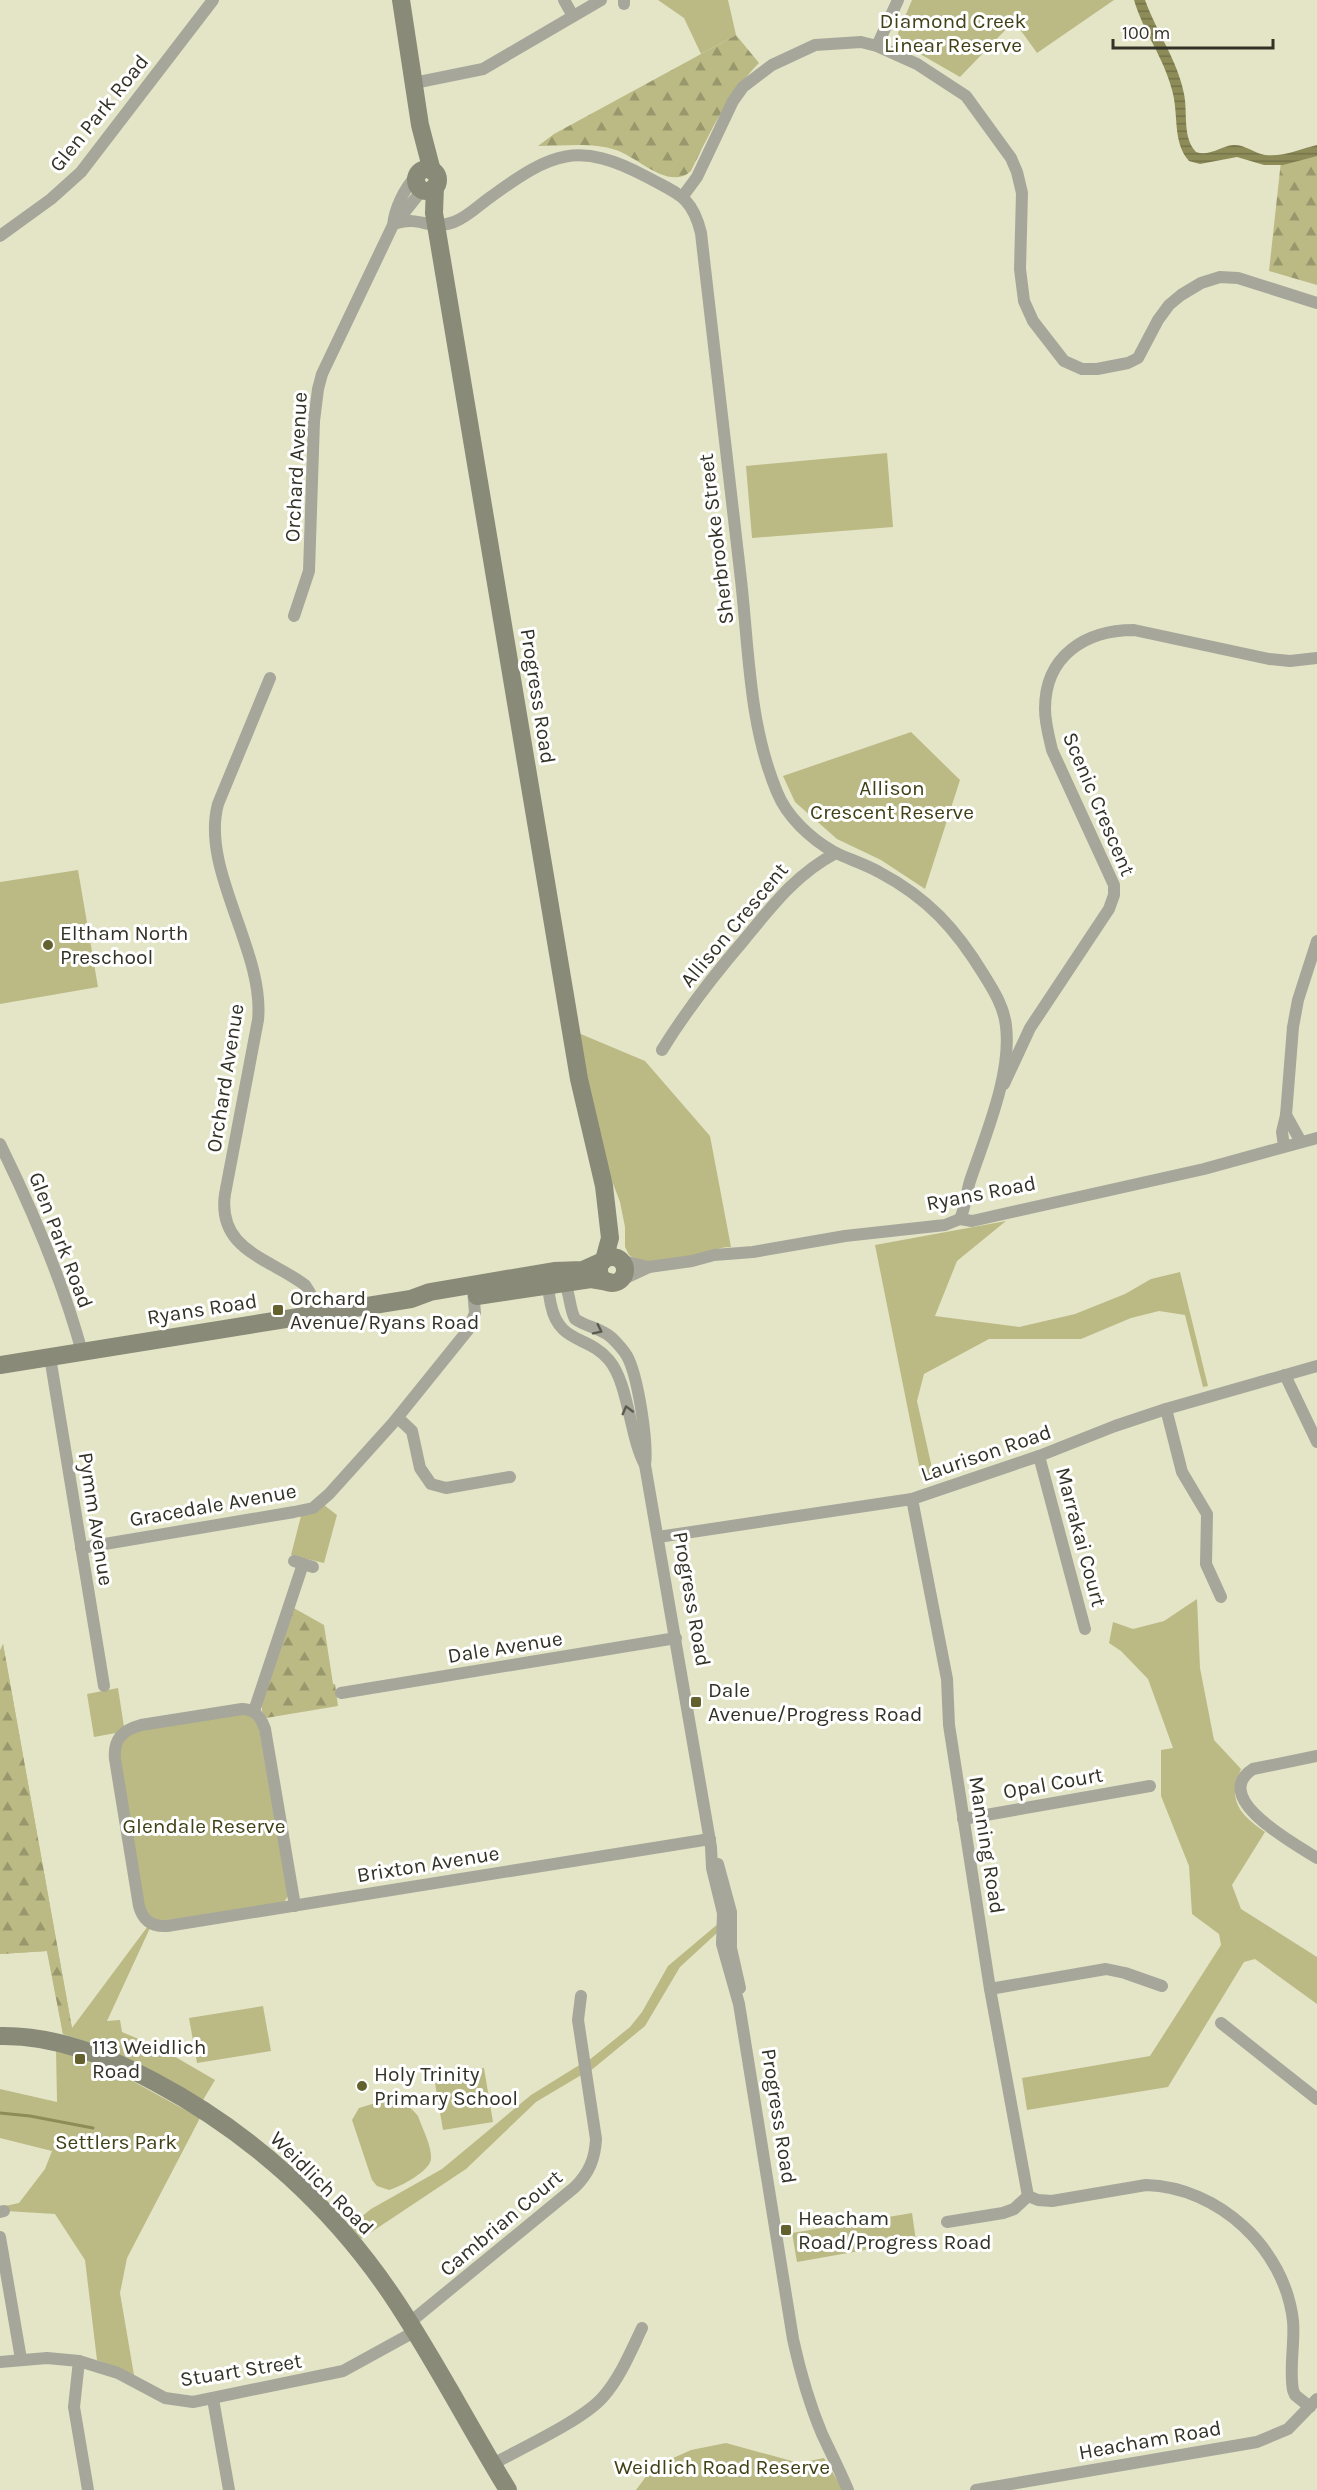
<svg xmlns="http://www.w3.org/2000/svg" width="1317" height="2490" viewBox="0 0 1317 2490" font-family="Karla,sans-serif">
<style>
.green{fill:#bbba85}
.forest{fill:url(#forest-firs)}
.water{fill:url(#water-rules)}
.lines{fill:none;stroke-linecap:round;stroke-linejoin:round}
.stream{stroke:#8d8c58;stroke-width:3}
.street{stroke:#a6a79a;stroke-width:12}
.secondary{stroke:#898a77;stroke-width:18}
.oneway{stroke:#5b5b4f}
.poi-dot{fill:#63622f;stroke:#fff;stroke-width:2}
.labels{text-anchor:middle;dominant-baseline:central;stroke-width:6;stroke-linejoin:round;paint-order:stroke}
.park-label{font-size:21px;fill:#414016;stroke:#fff}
.street-label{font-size:21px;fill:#323226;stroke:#fff}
.poi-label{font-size:21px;fill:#323226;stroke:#fff;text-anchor:start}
</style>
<defs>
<pattern id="forest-firs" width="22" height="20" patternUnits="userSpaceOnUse" patternTransform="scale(1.5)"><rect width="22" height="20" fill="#bbba85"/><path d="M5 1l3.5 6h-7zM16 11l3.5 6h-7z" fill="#99986d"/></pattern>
<pattern id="water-rules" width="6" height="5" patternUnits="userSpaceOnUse" patternTransform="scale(1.5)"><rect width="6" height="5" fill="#8d8c58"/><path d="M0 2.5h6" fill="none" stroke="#747349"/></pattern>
</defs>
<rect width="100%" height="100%" fill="#e4e5c6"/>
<!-- green -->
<g class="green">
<polygon points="658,0 728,0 736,35 701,54 684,18"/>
<polygon points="912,0 1114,0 1037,53 1014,21 960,77 901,43 898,33"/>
<polygon points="887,453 893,527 752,538 746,466"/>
<polygon points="911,732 960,780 925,889 881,860 837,839 795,802 783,776"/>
<polygon points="78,870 98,987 0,1004 0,882"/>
<path d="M 576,1032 L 645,1061 L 710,1136 L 731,1247 C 716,1247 704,1255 690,1257 C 674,1260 643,1266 629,1255 L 625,1247 L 625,1227 L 620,1202 L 607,1168 Z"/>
<polygon points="1006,1221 957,1261 935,1316 1019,1327 1075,1314 1125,1294 1151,1279 1180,1272 1208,1386 1203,1387 1185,1315 1159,1311 1131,1318 1081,1339 989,1339 924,1374 917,1401 934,1477 922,1480 875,1245"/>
<polygon points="324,1505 337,1515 324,1563 291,1555 301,1516"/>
<path d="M 1197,1599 L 1200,1668 L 1214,1740 L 1241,1769 C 1227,1800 1239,1814 1265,1832 L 1232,1885 L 1241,1909 L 1317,1957 L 1317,2004 L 1255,1959 L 1244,1962 L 1168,2087 L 1027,2110 L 1022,2078 L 1150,2056 L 1221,1945 L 1219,1934 L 1192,1914 L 1189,1866 L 1161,1796 L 1161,1750 L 1173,1748 L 1148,1679 L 1121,1651 L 1109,1643 L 1113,1622 L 1133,1629 L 1164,1621 Z"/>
<path d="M 3,1644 L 72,2028 L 148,1926 L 150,1928 L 107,2021 L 120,2020 L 122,2032 L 160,2048 L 215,2080 L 203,2100 C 160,2073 113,2049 63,2034 L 47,1951 L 0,1954 L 0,1651 Z"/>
<polygon points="118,1688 124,1727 116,1733 94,1737 87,1694"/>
<polygon points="246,1713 258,1722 288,1896 284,1902 156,1922 145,1912 118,1750 119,1743 132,1732"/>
<polygon points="719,1923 718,1932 680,1967 645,2026 589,2072 588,2061 630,2027 642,2012 668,1966"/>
<polygon points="263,2006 271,2051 197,2063 189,2018"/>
<polygon points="56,2050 116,2072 200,2118 127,2258 120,2293 134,2375 97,2360 85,2260 55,2214 6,2211 5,2206 19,2203 45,2169 52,2151 0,2138 0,2089 57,2102"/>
<polygon points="581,2064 583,2074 536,2102 466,2169 361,2239 350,2226 371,2209 442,2169 531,2095"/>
<polygon points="484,2068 493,2122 443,2130 434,2077"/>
<path d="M 385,2100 C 398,2100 410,2105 418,2116 C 422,2128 432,2146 431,2159 C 430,2171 400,2187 389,2190 L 377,2186 L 372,2180 L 352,2120 L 359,2108 Z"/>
<polygon points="912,2213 916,2241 797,2262 792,2233"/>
<polygon points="726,2443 799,2463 824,2458 843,2490 636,2490 653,2467 691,2450"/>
</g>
<!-- forest -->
<g class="forest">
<path d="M 736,35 L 759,63 C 726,97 712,129 691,171 C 669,191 639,158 616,150 C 592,142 563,146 538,146 L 554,134 Z"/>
<polygon points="1317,148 1317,285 1269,271 1281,161"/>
<polygon points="292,1607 324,1625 333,1684 335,1684 338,1706 266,1718 262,1711 262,1705"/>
<polygon points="3,1644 72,2029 73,2037 63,2034 47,1951 0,1954 0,1651"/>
</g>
<!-- water -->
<path class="water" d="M 1134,0 L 1145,0 C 1156,31 1178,61 1184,94 C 1188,113 1182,137 1196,152 C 1209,157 1221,146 1233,145 C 1244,144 1254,153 1265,155 C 1284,157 1300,149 1317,145 L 1317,156 L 1283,165 L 1264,165 L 1237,157 L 1200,164 L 1189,161 C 1172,142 1179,113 1172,90 C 1164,58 1143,31 1134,0 Z"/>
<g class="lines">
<!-- stream -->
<polyline class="stream" points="0,2113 30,2116 93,2128"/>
<!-- street -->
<g class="street">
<polyline points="564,0 573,16"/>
<polyline points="624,4 624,0"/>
<polyline points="877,46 898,0"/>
<polyline points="414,83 483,69 601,0"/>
<polyline points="683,196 697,177 733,101 743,87 772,65 815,45 861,42 877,46 917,64 966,96 1011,158 1017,172 1022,193 1020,269 1024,301 1033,321 1064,361 1082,369 1097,369 1128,363 1138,358 1158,320 1169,305 1181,295 1201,283 1220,277 1238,278 1317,303"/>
<polyline points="396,223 422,190"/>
<path d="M 397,223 C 422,216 428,231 454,222 C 468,217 480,204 492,196 C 551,153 578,140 647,177 C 678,194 692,196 701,233 C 714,349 728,465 741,580 C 749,652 749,725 777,792 C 787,817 811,839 834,852 C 848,859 865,864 879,872 C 928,898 956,929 984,975 C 994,991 1004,1007 1006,1026 C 1012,1074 985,1136 970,1181 C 966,1194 966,1206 960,1219"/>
<polyline points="0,236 51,199 81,172 213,0"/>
<path d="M 294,616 L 309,571 L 314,421 L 318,389 L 322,374 L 393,225 C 395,208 404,189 416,176"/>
<path d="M 270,678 L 218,804 C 200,870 265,951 258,1020 L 225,1194 C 217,1250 269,1258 305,1285 L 310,1293 L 314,1314"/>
<path d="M 662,1050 C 686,1011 714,975 744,940 C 772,906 796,874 836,853"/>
<path d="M 1004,1084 L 1030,1028 L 1109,909 L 1114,895 L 1114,885 L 1052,750 C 1049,737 1045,723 1045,709 C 1045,656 1085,630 1134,630 L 1269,659 L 1290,661 L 1317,658"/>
<polyline points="1286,1115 1301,1142"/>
<path d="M 0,1144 C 33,1211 62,1279 82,1352"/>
<polyline points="1284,1146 1282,1132 1286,1115 1293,1027 1298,1000 1317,941"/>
<polyline points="623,1261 649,1267"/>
<path d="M 551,1278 C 547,1288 549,1295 551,1305 C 559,1344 588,1335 609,1360 C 629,1384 629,1435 645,1465"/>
<path d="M 560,1278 C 571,1288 568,1306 575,1319 C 586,1327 601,1328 612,1338 C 617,1343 623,1349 627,1356 C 638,1376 648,1442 645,1465 L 711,1847 L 712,1868 L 723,1913 L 722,1944 L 739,2004 L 793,2339 C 800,2371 809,2403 822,2434 C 831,2453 840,2471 848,2490"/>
<polyline points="621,1280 649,1267 692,1261 714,1255 753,1252 845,1236 945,1225 960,1219 972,1221 1204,1169 1317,1138"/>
<polyline points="50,1357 104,1686"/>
<polyline points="1285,1375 1317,1442"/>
<polyline points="1166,1409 1182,1472 1207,1514 1206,1564 1221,1597"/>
<polyline points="398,1418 412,1431 420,1468 431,1484 446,1488 510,1477"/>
<polyline points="1039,1456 1085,1629"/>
<polyline points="912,1499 947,1679 949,1725 990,1989 1028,2196"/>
<polyline points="658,1537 912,1499 1039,1456 1115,1426 1166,1409 1317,1366"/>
<polyline points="81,1548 294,1512 313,1508 329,1494 393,1423 468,1330 475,1313 473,1289"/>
<polyline points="294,1561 313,1567"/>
<polyline points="341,1693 676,1638"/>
<polyline points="254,1711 303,1564"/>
<path d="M 1317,1756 L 1253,1769 C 1208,1798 1297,1845 1317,1858"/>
<polyline points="963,1819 1150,1786"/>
<polyline points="718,1864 731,1912 731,1948 740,1988"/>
<path d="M 295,1906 L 265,1729 C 261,1717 255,1709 242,1709 L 141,1725 C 123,1730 113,1739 115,1759 L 139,1906 C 143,1921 152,1927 167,1926 L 710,1839"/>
<polyline points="990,1989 1106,1969 1125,1973 1162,1986"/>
<polyline points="1221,2023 1317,2099"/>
<polyline points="0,2212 4,2211"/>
<path d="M 947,2222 L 1003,2213 L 1014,2209 L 1028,2196 L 1038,2200 L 1052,2201 L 1146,2185 C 1219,2187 1285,2249 1293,2321 C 1295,2343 1289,2368 1293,2390 L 1295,2395 L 1310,2407"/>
<polyline points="0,2237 21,2359"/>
<path d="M 409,2323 L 575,2187 C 589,2173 595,2159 596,2139 L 578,2020 L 581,1996"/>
<polyline points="79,2361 74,2407 88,2490"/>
<polyline points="0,2362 47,2358 79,2361 118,2373 165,2398 193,2402 343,2371 414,2332"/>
<polyline points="213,2399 229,2490"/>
<path d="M 493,2464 C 522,2448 583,2420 603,2397 C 620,2378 631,2351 642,2328"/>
<polyline points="976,2490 1257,2442 1288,2429 1317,2399"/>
</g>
<!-- secondary -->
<g class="secondary">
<polyline points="401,0 420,125 432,171"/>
<circle cx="427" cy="180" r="11"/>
<polyline points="435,186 434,213 579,1079 604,1186 610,1238 604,1260"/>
<circle cx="612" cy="1270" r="13"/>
<polyline points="477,1296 591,1279 609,1282"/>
<polyline points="0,1365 411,1299 430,1292 554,1271 583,1270 603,1261"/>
<path d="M 0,2036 C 55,2035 107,2056 155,2082 C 253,2134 336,2210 397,2303 C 437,2364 470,2428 508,2490"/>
</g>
</g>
<!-- one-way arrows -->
<defs><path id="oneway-chevron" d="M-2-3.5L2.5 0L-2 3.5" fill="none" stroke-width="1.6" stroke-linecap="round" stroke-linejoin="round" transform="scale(1.5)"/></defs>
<g class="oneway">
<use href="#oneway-chevron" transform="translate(598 1330) rotate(26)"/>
<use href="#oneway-chevron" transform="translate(627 1410) rotate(-105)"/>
</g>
<!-- markers -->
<g class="poi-dot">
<circle cx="48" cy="945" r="6"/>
<rect x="272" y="1304" width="12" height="12" rx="3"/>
<rect x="690" y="1696" width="12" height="12" rx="3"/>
<rect x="74" y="2053" width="12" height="12" rx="3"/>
<circle cx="362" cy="2086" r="6"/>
<rect x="780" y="2224" width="12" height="12" rx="3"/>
</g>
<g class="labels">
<!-- park labels -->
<g class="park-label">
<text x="953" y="21">Diamond Creek<tspan x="953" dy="24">Linear Reserve</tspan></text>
<text x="892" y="788">Allison<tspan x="892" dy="24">Crescent Reserve</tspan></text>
<text x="204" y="1826">Glendale Reserve</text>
<text x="116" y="2142">Settlers Park</text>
<text x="722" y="2467">Weidlich Road Reserve</text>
</g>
<!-- street labels -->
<g class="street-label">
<text transform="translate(99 113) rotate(-51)">Glen Park Road</text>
<text transform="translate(296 467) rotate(-87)">Orchard Avenue</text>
<text transform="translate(716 539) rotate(-97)">Sherbrooke Street</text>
<text transform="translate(538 696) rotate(81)">Progress Road</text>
<text transform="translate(1099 804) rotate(67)">Scenic Crescent</text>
<text transform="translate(734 925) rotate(-50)">Allison Crescent</text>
<text transform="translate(225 1078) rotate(-81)">Orchard Avenue</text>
<text transform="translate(981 1193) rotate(-11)">Ryans Road</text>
<text transform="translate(61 1240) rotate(69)">Glen Park Road</text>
<text transform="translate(202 1309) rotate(-9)">Ryans Road</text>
<text transform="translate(986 1453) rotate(-19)">Laurison Road</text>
<text transform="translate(213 1505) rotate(-10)">Gracedale Avenue</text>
<text transform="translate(96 1519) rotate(81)">Pymm Avenue</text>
<text transform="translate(1081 1537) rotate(75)">Marrakai Court</text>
<text transform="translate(692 1599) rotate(80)">Progress Road</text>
<text transform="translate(505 1647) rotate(-9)">Dale Avenue</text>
<text transform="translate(1053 1783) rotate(-10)">Opal Court</text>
<text transform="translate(987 1845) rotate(81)">Manning Road</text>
<text transform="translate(428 1864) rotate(-9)">Brixton Avenue</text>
<text transform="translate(779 2116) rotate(81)">Progress Road</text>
<text transform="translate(322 2183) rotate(45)">Weidlich Road</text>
<text transform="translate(501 2223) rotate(-40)">Cambrian Court</text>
<text transform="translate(241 2370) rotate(-9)">Stuart Street</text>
<text transform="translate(1150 2440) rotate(-10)">Heacham Road</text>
</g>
<!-- poi labels -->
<g class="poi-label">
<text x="60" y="933">Eltham North<tspan x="60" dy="24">Preschool</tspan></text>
<text x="290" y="1298">Orchard<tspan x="290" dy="24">Avenue/Ryans Road</tspan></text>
<text x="708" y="1690">Dale<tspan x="708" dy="24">Avenue/Progress Road</tspan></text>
<text x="92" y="2047">113 Weidlich<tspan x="92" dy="24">Road</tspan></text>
<text x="374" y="2074">Holy Trinity<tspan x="374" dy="24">Primary School</tspan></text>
<text x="798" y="2218">Heacham<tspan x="798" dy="24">Road/Progress Road</tspan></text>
</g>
</g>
<!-- scale -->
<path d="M1113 39v9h160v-9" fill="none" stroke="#323226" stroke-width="3"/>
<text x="1122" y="39" font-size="18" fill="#323226" stroke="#ffffff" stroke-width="4.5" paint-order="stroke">100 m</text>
</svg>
